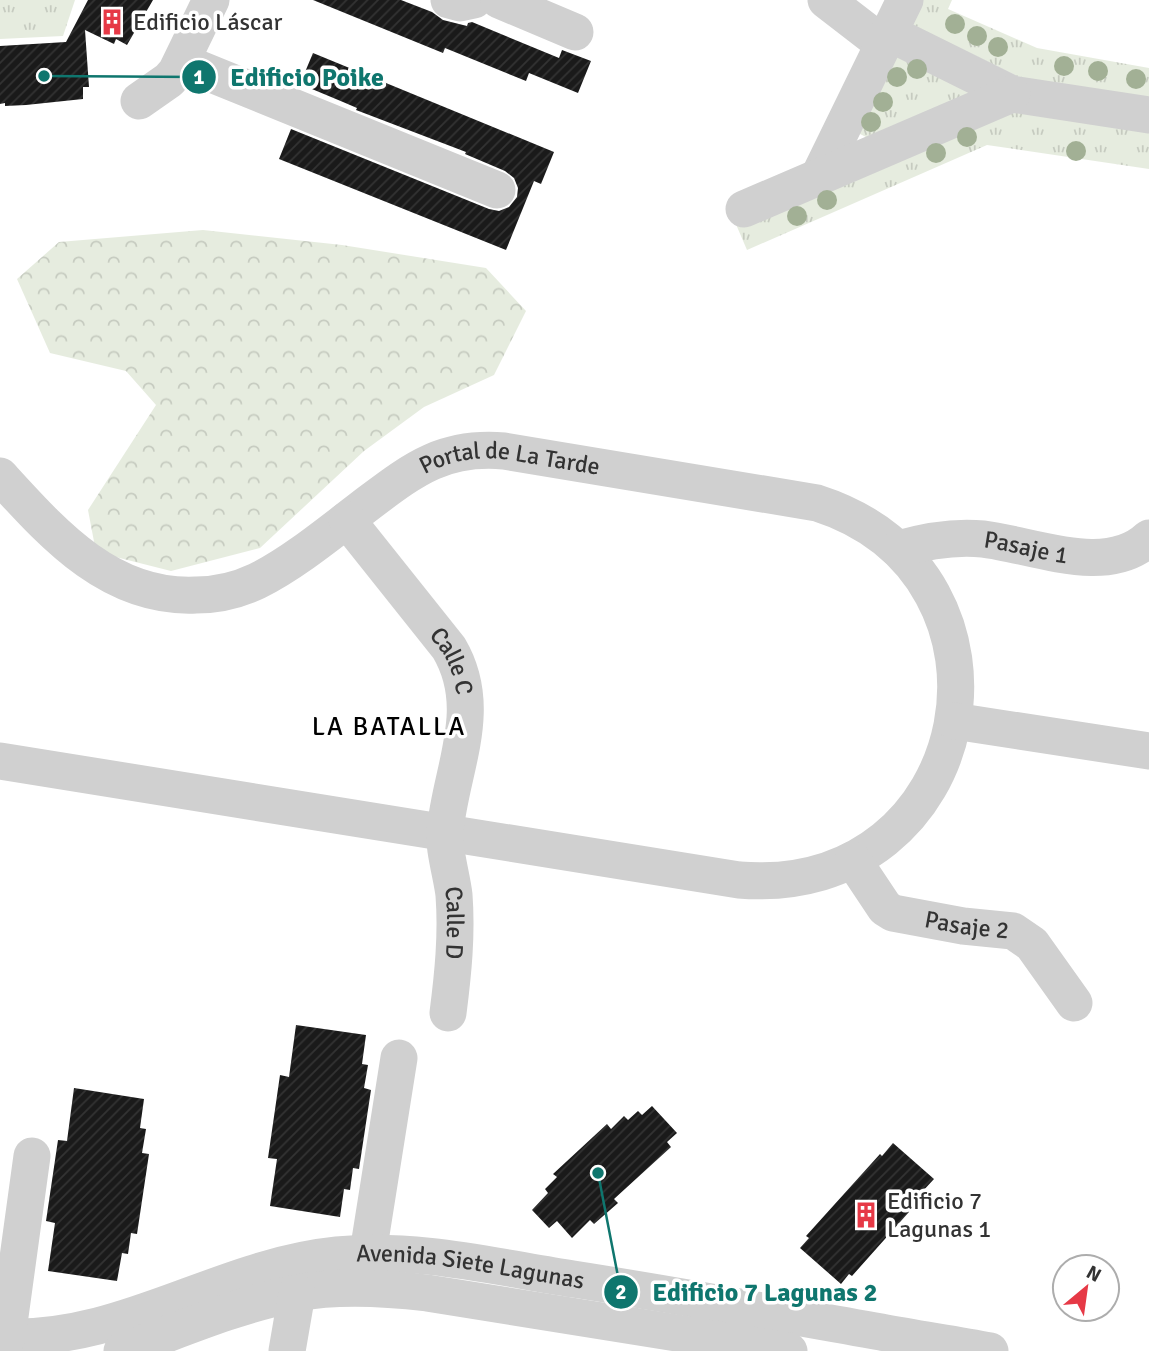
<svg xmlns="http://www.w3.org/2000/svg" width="1149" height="1351" viewBox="0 0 1149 1351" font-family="Signika,sans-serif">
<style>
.grass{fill:url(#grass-tufts)}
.forest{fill:url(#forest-crowns)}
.building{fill:url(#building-hatch)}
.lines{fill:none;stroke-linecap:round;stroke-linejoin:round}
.minor{stroke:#d0d0d0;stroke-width:37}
.tree{fill:#a2b095}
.labels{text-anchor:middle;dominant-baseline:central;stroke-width:7;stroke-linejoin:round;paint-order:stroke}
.poi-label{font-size:24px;fill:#333;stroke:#fff;text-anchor:start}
.street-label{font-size:24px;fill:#333;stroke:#fff}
.neighbourhood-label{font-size:26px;letter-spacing:2px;fill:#000;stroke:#fff}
.leader{fill:none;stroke:#0f766e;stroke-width:2.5}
.callout-dot{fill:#0f766e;stroke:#fff;stroke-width:2.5}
.mark-label{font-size:21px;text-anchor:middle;font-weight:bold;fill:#fff}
.callout-label{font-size:26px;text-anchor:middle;font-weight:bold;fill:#0f766e;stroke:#fff;stroke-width:7;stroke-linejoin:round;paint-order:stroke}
</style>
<defs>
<pattern id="grass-tufts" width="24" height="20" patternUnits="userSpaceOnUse" patternTransform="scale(1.75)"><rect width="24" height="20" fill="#e6ecdf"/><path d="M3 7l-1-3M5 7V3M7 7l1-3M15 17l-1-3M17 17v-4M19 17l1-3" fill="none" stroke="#c6cbc0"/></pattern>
<pattern id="forest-crowns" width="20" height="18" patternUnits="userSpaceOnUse" patternTransform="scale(1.75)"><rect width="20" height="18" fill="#e6ecdf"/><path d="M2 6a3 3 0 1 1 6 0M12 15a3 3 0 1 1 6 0" fill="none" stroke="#c6cbc0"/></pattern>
<pattern id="building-hatch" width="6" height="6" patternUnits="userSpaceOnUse" patternTransform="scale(1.75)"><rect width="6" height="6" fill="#1a1a1a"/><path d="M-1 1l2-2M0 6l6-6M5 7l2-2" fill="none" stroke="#333"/></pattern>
</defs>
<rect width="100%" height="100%" fill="#fff"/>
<!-- grass -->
<g class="grass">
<polygon points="0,0 75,0 63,36 0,39"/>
<polygon points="915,0 952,0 948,9 1037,48 1149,68 1149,100 1021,78 912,25"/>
<polygon points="892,51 987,90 868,138 858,133"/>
<polygon points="998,105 1149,127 1149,169 987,145 747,250 735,222"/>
</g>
<!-- forest -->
<polygon class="forest" points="203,230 342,245 486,268 526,311 494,375 424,407 364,451 260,548 171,571 96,552 88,510 156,405 126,371 50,353 17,279 59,242"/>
<!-- building -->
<g class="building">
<polygon points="88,0 153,0 127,45 116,39 114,44 85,30 89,87 83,87 83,99 26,105 5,106 5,103 0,104 0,46 66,42"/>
<polygon points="313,0 401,0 432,12 443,20 467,26 468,23 472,22 559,58 562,50 591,61 578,93 529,73 526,81 445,48 443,53"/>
<polygon points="313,53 554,152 541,184 534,181 506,250 279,159 291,129 489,209 499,211 509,207 517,197 518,188 514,178 505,171 465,154 466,152 356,110 357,108 343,102 300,84"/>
<polygon points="296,1025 366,1035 362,1064 368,1065 364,1088 371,1090 359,1169 353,1168 350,1190 344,1189 340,1217 270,1206 277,1159 268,1158 280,1075 289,1077"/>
<polygon points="74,1088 144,1099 140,1128 146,1129 142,1153 149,1154 137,1234 131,1233 128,1254 122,1253 117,1281 48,1271 55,1223 46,1221 58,1140 67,1141"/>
<polygon points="652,1106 677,1133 667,1142 671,1147 614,1199 618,1203 594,1224 590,1220 572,1238 557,1221 549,1228 532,1210 548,1193 545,1189 557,1177 553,1174 607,1124 611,1129 624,1116 628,1120 638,1111 642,1115"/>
<polygon points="893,1143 934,1179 922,1192 925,1194 852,1276 849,1274 841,1284 800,1248 809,1238 806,1236 880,1154 882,1156"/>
</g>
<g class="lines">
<!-- minor -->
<g class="minor">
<polyline points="449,0 460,3 474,0"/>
<polyline points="499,0 575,32"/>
<polyline points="826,0 883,44"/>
<polyline points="889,33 1012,94 1149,115"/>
<polyline points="182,62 497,190"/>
<polyline points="139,101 169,80 176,72 211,0"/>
<polyline points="820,174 905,0"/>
<polyline points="744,209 1012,94"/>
<path id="s1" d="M 0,476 C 53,534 110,599 196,595 C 217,595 238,590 257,581 C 294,563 337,527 370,502 C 415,468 445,446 504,451 L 817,503 C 1039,574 981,899 739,880 L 0,761"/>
<path id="s2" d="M 347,520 L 449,648 C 485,709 451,768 445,831 C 443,847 452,877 454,895 C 457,935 453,974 448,1013"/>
<path id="s3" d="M 898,549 C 926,541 954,536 983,539 C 1034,545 1107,578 1149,538"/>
<polyline points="954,721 1149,751"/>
<path id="s4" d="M 853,860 L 885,908 L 893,913 L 963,926 L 1013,931 L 1032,944 L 1074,1003"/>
<polyline points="368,1253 399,1058"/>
<path id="s5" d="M 0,1337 C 123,1343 218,1267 337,1255 C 415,1247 496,1267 573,1279 C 676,1295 778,1314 881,1332 C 917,1339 954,1344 990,1351"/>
<polyline points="7,1338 32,1156"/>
<path d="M 122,1351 C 179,1330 237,1305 297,1293 C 340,1285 385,1288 427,1293 L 789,1351"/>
<polyline points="287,1351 297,1293"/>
</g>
</g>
<!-- trees -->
<g class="tree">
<circle cx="955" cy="24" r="10"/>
<circle cx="977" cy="36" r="10"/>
<circle cx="998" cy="47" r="10"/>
<circle cx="1064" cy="66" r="10"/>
<circle cx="917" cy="69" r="10"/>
<circle cx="1098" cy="71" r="10"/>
<circle cx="897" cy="77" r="10"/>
<circle cx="1136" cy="79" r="10"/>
<circle cx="883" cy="102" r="10"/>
<circle cx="871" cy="122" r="10"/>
<circle cx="967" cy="137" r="10"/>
<circle cx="1076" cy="151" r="10"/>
<circle cx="936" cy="153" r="10"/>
<circle cx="827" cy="200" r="10"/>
<circle cx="797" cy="216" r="10"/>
</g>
<!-- icons -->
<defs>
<g id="building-bare" transform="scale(2.1)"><path d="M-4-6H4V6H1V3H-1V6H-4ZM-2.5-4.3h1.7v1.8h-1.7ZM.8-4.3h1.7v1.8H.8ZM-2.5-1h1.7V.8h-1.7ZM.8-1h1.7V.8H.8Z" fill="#e63946" stroke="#fff" stroke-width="2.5" paint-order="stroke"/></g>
</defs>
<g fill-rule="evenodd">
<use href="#building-bare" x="112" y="22"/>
<use href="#building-bare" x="866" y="1215"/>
</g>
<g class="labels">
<!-- poi labels -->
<g class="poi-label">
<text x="133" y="22">Edificio Láscar</text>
<text x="887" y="1201">Edificio 7<tspan x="887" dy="28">Lagunas 1</tspan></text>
</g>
<!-- street labels -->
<g class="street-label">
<text stroke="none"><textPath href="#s1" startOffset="592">Portal de La Tarde</textPath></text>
<text stroke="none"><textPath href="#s3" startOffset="130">Pasaje 1</textPath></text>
<text stroke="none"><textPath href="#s2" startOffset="177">Calle C</textPath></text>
<text stroke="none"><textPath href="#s2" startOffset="444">Calle D</textPath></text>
<text stroke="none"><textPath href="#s4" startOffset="142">Pasaje 2</textPath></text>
<text stroke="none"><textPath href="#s5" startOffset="483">Avenida Siete Lagunas</textPath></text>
</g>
<!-- neighbourhood labels -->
<g class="neighbourhood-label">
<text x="389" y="727">LA BATALLA</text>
</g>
</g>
<!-- callouts -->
<path class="leader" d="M44 76L199 77M598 1173L621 1292"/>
<g class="callout-dot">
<circle cx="44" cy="76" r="7"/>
<circle cx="598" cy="1173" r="7"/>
<circle cx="199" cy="77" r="18"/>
<circle cx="621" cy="1292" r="18"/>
</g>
<g class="mark-label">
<text x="199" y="84">1</text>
<text x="621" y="1299">2</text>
</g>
<g class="callout-label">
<text x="307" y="86">Edificio Poike</text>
<text x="765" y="1301">Edificio 7 Lagunas 2</text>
</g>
<!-- north arrow -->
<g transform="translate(1086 1288) rotate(29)"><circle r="33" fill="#ffffff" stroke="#adadad" stroke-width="2"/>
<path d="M0-5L12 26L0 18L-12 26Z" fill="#e63946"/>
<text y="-10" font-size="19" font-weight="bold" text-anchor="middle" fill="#333333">N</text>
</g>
</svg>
